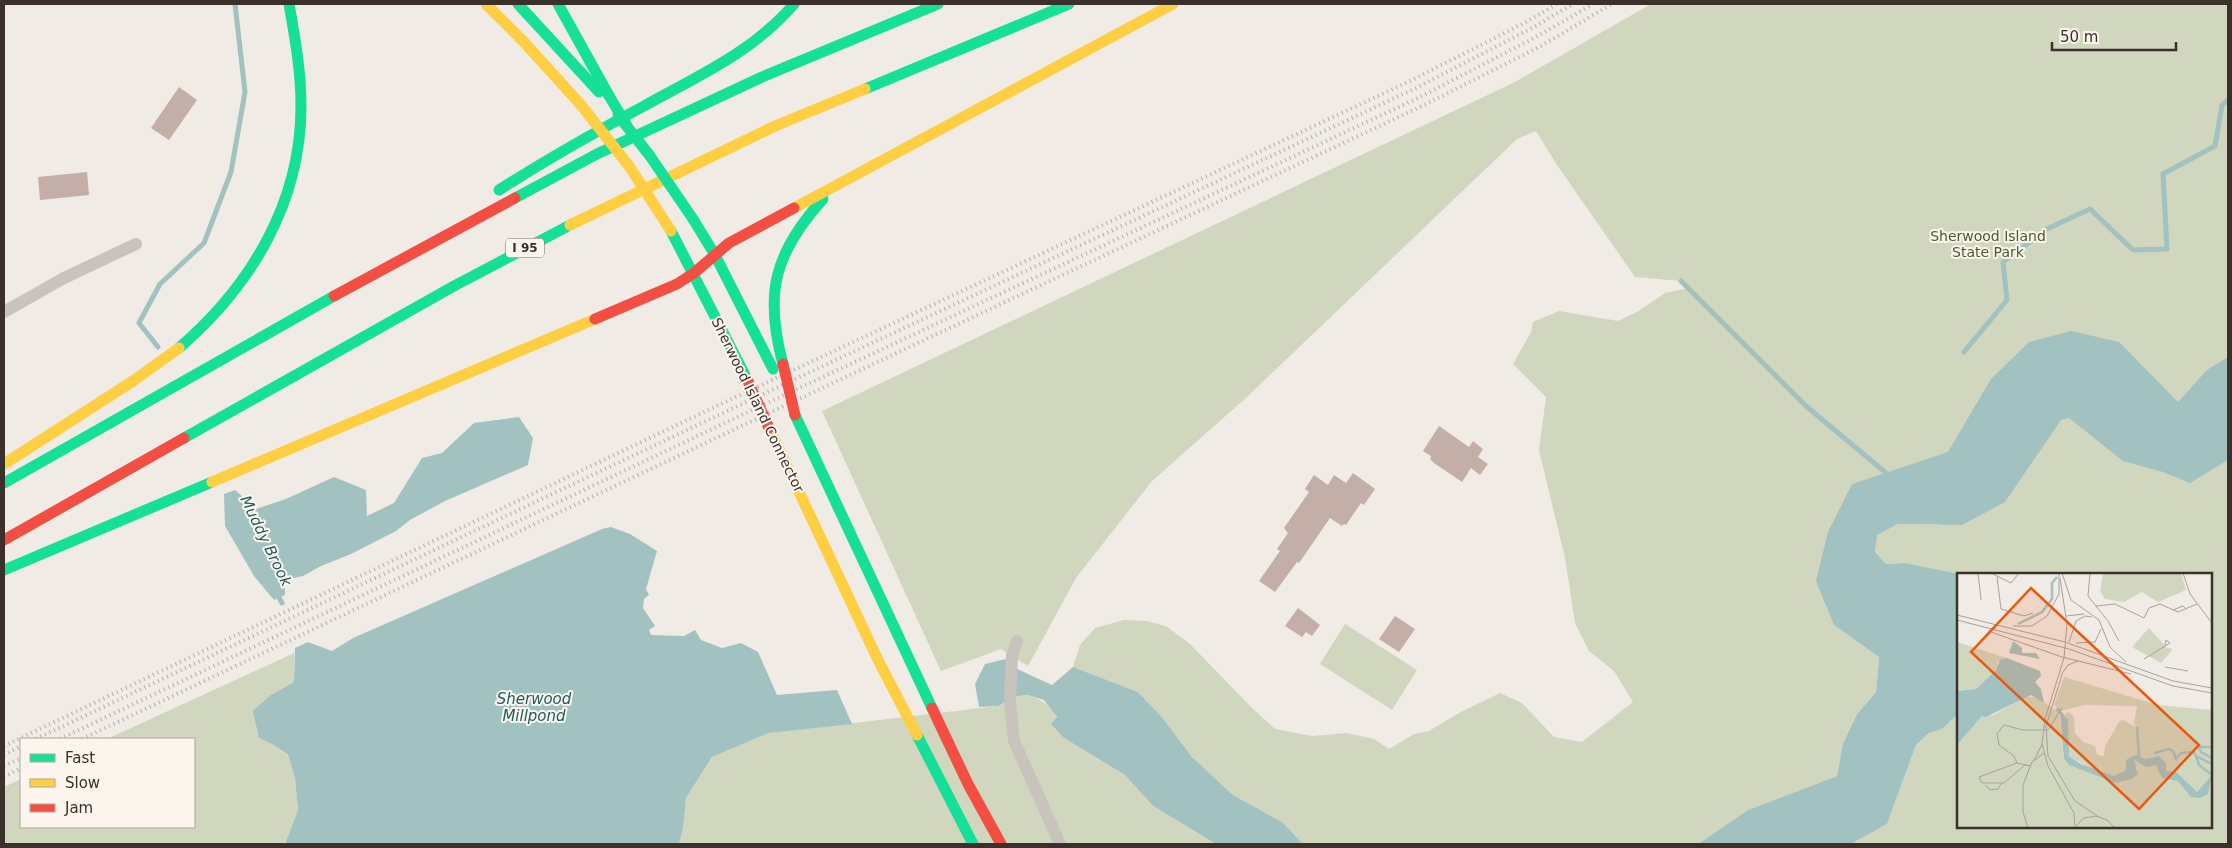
<svg xmlns="http://www.w3.org/2000/svg" width="2232" height="848" viewBox="0 0 2232 848" font-family="'DejaVu Sans',sans-serif">
<style>
.green{fill:#d1d6bf}
.water{fill:#a1c2c1}
.lines{fill:none;stroke-linecap:round;stroke-linejoin:round}
.stream{stroke:#a1c2c1;stroke-width:5}
.building{fill:#c3afa7}
.street{stroke:#c9c3be;stroke-width:12}
.fast{stroke:#16e098;stroke-width:11}
.slow{stroke:#ffcf43;stroke-width:11}
.jam{stroke:#f24e42;stroke-width:11}
.rail{stroke:#b1aca8;stroke-width:4;stroke-dasharray:1 4;stroke-linecap:butt}
.fast-bridge{stroke:#16e098;stroke-width:11}
.slow-bridge{stroke:#ffcf43;stroke-width:11}
.jam-bridge{stroke:#f24e42;stroke-width:11}
.labels{text-anchor:middle;dominant-baseline:central;stroke-width:4;stroke-linejoin:round;paint-order:stroke}
.shield{fill:#fbf5ee;stroke:#756b66;stroke-width:1}
.shield-label{font-size:12px;font-weight:bold;fill:#3b302b}
.park-label{font-size:14px;fill:#4a5a2e;stroke:#fbf5ee}
.street-label{font-size:14px;fill:#3b302b;stroke:#fbf5ee}
.water-label{font-size:15px;font-style:italic;fill:#1f5a5e;stroke:#fbf5ee}
.inset-river{fill:none;stroke:#a1c2c1;stroke-width:2.5}
.inset-road{fill:none;stroke:#a8a09b;stroke-width:1}
.view{fill:#e8590c;fill-opacity:0.15;stroke:#e8590c;stroke-width:2.5}
.inset-edge{fill:none;stroke:#3b302b;stroke-width:2.5}
</style>
<rect width="100%" height="100%" fill="#f0ebe5"/>
<!-- green -->
<g class="green">
<polygon points="1651,4 2228,4 2228,844 1851,844 1887,824 1916,745 1929,733 1942,729 1958,714 1958,827 2211,827 2211,574 1960,574 1905,563 1886,564 1875,552 1876,535 1898,524 1940,525 1885,473 1834,625 1879,657 1876,692 1857,714 1843,742 1837,776 1748,810 1698,844 1303,844 1282,822 1233,795 1192,757 1161,716 1138,692 1073,667 1080,645 1095,628 1124,620 1146,621 1166,626 1190,644 1251,707 1275,729 1312,736 1347,733 1374,739 1389,749 1414,734 1429,731 1459,713 1500,693 1522,703 1554,737 1582,742 1633,702 1614,671 1589,651 1575,623 1565,558 1539,450 1546,397 1513,364 1531,332 1533,322 1559,311 1618,321 1637,312 1665,293 1689,288 1681,281 1635,277 1557,165 1536,131 1517,139 1247,397 1152,481 1076,578 1028,666 1001,649 941,671 822,411 1513,83"/>
<polygon points="1345,624 1417,670 1392,710 1320,664"/>
<polygon points="294,653 294,682 271,695 259,738 272,744 288,756 295,778 298,810 285,844 4,844 4,787 21,779 21,827 194,827 194,739 107,739"/>
<path d="M 1028,695 C 1053,703 1056,714 1064,738 L 1125,775 L 1153,806 L 1216,844 L 679,844 L 683,829 L 686,798 L 712,757 L 769,733 L 998,706 L 1015,696 Z"/>
</g>
<!-- water -->
<g class="water">
<polygon points="2071,331 2119,342 2178,402 2207,370 2228,357 2228,460 2190,483 2163,472 2123,461 2069,418 2061,420 2005,502 1962,525 1898,524 1877,535 1875,552 1886,564 1905,563 1960,574 1958,574 1958,714 1942,729 1929,733 1916,745 1887,824 1851,844 1698,844 1748,810 1837,776 1843,743 1857,714 1876,692 1879,657 1834,625 1816,581 1828,532 1852,484 1948,452 1991,379 2029,342"/>
<polygon points="519,417 533,438 528,465 445,501 410,520 396,531 351,554 321,566 303,576 285,580 285,595 274,600 254,576 225,526 224,494 235,490 256,509 286,499 334,477 366,490 367,516 394,503 422,458 442,453 474,423"/>
<polygon points="611,527 630,534 657,551 646,589 649,595 644,599 643,608 655,626 649,630 651,635 684,636 695,630 701,640 722,648 741,643 758,652 777,695 837,690 852,724 769,733 712,757 686,798 683,829 679,844 285,844 298,810 295,778 288,755 272,744 259,738 253,711 271,695 294,682 295,648 308,642 332,651 353,638 602,529"/>
<polygon points="1010,658 1015,668 1052,685 1073,667 1138,692 1161,716 1192,757 1233,795 1282,822 1303,844 1216,844 1153,806 1125,775 1064,738 1051,724 1057,717 1044,700 1028,695 1015,696 998,706 979,707 975,684 985,664"/>
</g>
<g class="lines">
<!-- stream -->
<g class="stream">
<polyline points="1681,281 1806,406 1885,472"/>
<polyline points="158,347 139,323 160,284 204,243 231,172 245,92 235,4"/>
<polyline points="1964,352 2007,300 2003,262 2047,229 2090,209 2133,250 2167,249 2163,174 2215,146 2222,105 2228,100"/>
<polyline points="276,592 282,603"/>
</g>
</g>
<!-- building -->
<g class="building">
<polygon points="179,87 197,100 169,140 151,128"/>
<polygon points="87,172 89,195 40,200 38,177"/>
<polygon points="1439,426 1469,447 1473,441 1483,449 1478,457 1488,464 1480,475 1471,468 1462,482 1434,463 1430,459 1431,456 1423,451"/>
<polygon points="1353,473 1375,489 1364,505 1361,503 1346,525 1344,524 1342,526 1330,518 1299,563 1297,562 1275,592 1259,581 1280,551 1277,549 1288,533 1284,528 1309,492 1305,489 1314,475 1328,485 1334,475 1346,483"/>
<polygon points="1298,608 1320,625 1312,636 1306,632 1302,637 1285,626"/>
<polygon points="1395,616 1415,629 1399,652 1379,639"/>
</g>
<g class="lines">
<!-- street -->
<g class="street">
<polyline points="4,312 64,278 136,244"/>
<polyline points="1017,641 1012,656 1010,703 1014,741 1060,844"/>
</g>
<!-- fast -->
<g class="fast">
<polyline points="518,4 599,92"/>
<polyline points="558,4 608,94"/>
<polyline points="865,89 1069,4"/>
<path d="M 499,190 C 546,160 595,132 644,106 C 698,76 753,52 794,4"/>
<polyline points="515,198 597,154 762,77 938,4"/>
<polyline points="693,219 715,255 773,369"/>
<polyline points="671,231 747,379"/>
<path d="M 179,348 C 251,286 301,203 301,106 C 301,71 295,38 289,4"/>
<path d="M 783,364 C 764,294 774,253 823,199"/>
<polyline points="795,415 932,708"/>
<polyline points="184,438 454,286 570,225"/>
<polyline points="4,483 334,296"/>
<polyline points="4,570 212,482"/>
<polyline points="917,735 973,844"/>
</g>
<!-- slow -->
<g class="slow">
<polyline points="486,4 523,41 581,105"/>
<polyline points="794,208 1173,4"/>
<polyline points="570,225 775,126 865,89"/>
<polyline points="769,428 878,660 917,735"/>
<polyline points="4,464 133,381 179,348"/>
<polyline points="212,482 595,319"/>
</g>
<!-- jam -->
<g class="jam">
<polyline points="334,296 515,198"/>
<polyline points="595,319 677,284 694,273 729,243 794,208"/>
<polyline points="4,540 184,438"/>
<polyline points="932,708 968,784 1001,844"/>
</g>
<!-- rail -->
<g class="rail">
<polyline points="36,739 727,411 1414,89 1532,28 1573,4"/>
<polyline points="60,739 731,420 1418,98 1536,37 1593,4"/>
<polyline points="82,739 735,429 1422,106 1541,46 1612,4"/>
<polyline points="4,746 723,403 1410,81 1528,21 1557,4"/>
<polyline points="4,755 21,746"/>
<polyline points="4,766 21,758"/>
<polyline points="4,777 21,768"/>
</g>
<!-- fast-bridge -->
<g class="fast-bridge">
<polyline points="608,94 627,126"/>
<polyline points="618,115 650,156 693,219"/>
</g>
<!-- slow-bridge -->
<polyline class="slow-bridge" points="581,105 629,166 671,231"/>
<!-- jam-bridge -->
<g class="jam-bridge">
<polyline points="783,364 795,415"/>
<polyline points="747,379 769,428"/>
</g>
</g>
<g class="labels">
<!-- shield labels -->
<rect class="shield" x="506" y="238.5" width="38" height="19" rx="4"/>
<g class="shield-label">
<text x="525" y="248">I 95</text>
</g>
<!-- park labels -->
<g class="park-label">
<text x="1988" y="236">Sherwood Island<tspan x="1988" dy="16">State Park</tspan></text>
</g>
<!-- street labels -->
<g class="street-label">
<text transform="translate(758 405) rotate(64)">Sherwood Island Connector</text>
</g>
<!-- water labels -->
<g class="water-label">
<text transform="translate(266 541) rotate(64)">Muddy Brook</text>
<text x="534" y="699">Sherwood<tspan x="534" dy="17">Millpond</tspan></text>
</g>
</g>
<!-- overview -->
<g transform="translate(1957 573)">
<rect width="255" height="255" fill="#f0ebe5"/>
<path d="M 146,0 L 224,0 L 229,17 L 201,29 L 185,19 L 167,29 L 148,26 L 143,18 ZM 192,55 L 210,75 L 216,76 L 204,90 L 175,74 ZM 0,69 L 50,85 L 41,89 L 39,97 L 19,116 L 0,118 ZM 107,104 L 201,132 L 255,137 L 255,255 L 0,255 L 0,172 L 25,143 L 36,142 L 69,124 L 80,124 L 102,140 L 107,186 L 112,192 L 158,210 L 181,196 L 176,190 L 177,187 L 182,190 L 179,182 L 169,197 L 157,203 L 138,198 L 112,183 L 108,141 L 112,139 L 117,144 L 118,160 L 126,169 L 138,173 L 140,182 L 147,183 L 148,173 L 162,149 L 166,147 L 180,155 L 177,151 L 180,133 L 127,132 L 104,138 L 97,132 Z" fill="#d1d6bf"/>
<path d="M 56,68 L 65,75 L 65,80 L 79,80 L 83,86 L 52,80 ZM 50,85 L 83,98 L 84,103 L 78,109 L 84,116 L 87,130 L 74,122 L 29,144 L 25,143 L 0,172 L 0,118 L 19,116 L 39,97 L 43,87 ZM 101,134 L 111,147 L 112,183 L 124,191 L 157,203 L 169,197 L 169,187 L 174,184 L 179,182 L 189,186 L 202,183 L 209,190 L 209,198 L 219,199 L 240,219 L 255,202 L 251,221 L 243,225 L 234,224 L 221,208 L 205,205 L 199,192 L 189,194 L 177,187 L 181,201 L 175,206 L 158,210 L 112,192 L 107,186 L 103,141 L 98,137 Z" fill="#a1c2c1"/>
<path class="inset-river" d="M 61,51 L 85,39 L 95,26 L 95,10 L 100,4M 180,154 L 182,183M 255,174 L 242,174 L 244,179 L 255,185M 197,180 L 212,176 L 216,178 L 219,186 L 224,180 L 237,179 L 239,183M 255,191 L 239,183 L 242,192 L 255,202"/>
<path class="inset-road" d="M 21,0 L 24,27M 34,0 L 54,10 L 62,0M 105,0 L 114,27 L 142,47 L 153,74 L 169,89M 133,0 L 131,23 L 151,48 L 162,68M 226,0 L 233,21 L 255,50M 40,4 L 44,36 L 67,43 L 76,40M 103,5 L 110,51 L 107,85M 139,33 L 158,31 L 187,45 L 192,35 L 203,31 L 221,39 L 240,31M 216,37 L 226,33 L 229,36M 0,42 L 108,69 L 216,108 L 255,115M 109,43 L 127,41M 0,47 L 112,76 L 216,113 L 255,120M 56,53 L 75,53 L 90,43 L 102,21 L 102,0M 31,58 L 105,84 L 174,101M 112,69 L 119,48 L 128,43 L 135,44M 119,70 L 138,69 L 144,56M 107,85 L 88,146 L 85,171 L 91,193 L 117,240 L 118,255M 187,86 L 213,70 L 209,67 L 208,72M 208,94 L 231,98M 104,102 L 111,92 L 121,88M 105,102 L 89,153 L 91,183 L 118,228 L 142,244M 77,188 L 85,171M 60,190 L 22,204 L 25,210 L 47,210 L 69,191M 74,193 L 60,190 L 57,183 L 42,172 L 40,161 L 47,152 L 66,157 L 91,157 L 105,135M 28,212 L 33,217 L 41,216 L 44,211M 119,253 L 127,245 L 139,243 L 150,247 L 158,255M 71,255 L 66,239 L 66,212 L 75,189 L 87,180"/>
<path class="view" d="M 74,15 L 242,172 L 182,236 L 14,79 Z"/>
<rect width="255" height="255" class="inset-edge"/>
</g>
<!-- border -->
<rect width="2232" height="848" fill="none" stroke="#3b302b" stroke-width="10"/>
<!-- legend -->
<rect x="20" y="738" width="175" height="90" fill="#fbf5ee" stroke="#aea6a0"/>
<rect x="30" y="754" width="25" height="8" fill="#16e098" stroke="#aea6a0"/>
<text x="65" y="763" font-size="15" fill="#3b302b">Fast</text>
<rect x="30" y="779" width="25" height="8" fill="#ffcf43" stroke="#aea6a0"/>
<text x="65" y="788" font-size="15" fill="#3b302b">Slow</text>
<rect x="30" y="804" width="25" height="8" fill="#f24e42" stroke="#aea6a0"/>
<text x="65" y="813" font-size="15" fill="#3b302b">Jam</text>
<!-- scale -->
<path d="M2052 42v8h124v-8" fill="none" stroke="#3b302b" stroke-width="2.5"/>
<text x="2060" y="42" font-size="15" fill="#3b302b" stroke="#fbf5ee" stroke-width="4" paint-order="stroke">50 m</text>
</svg>
